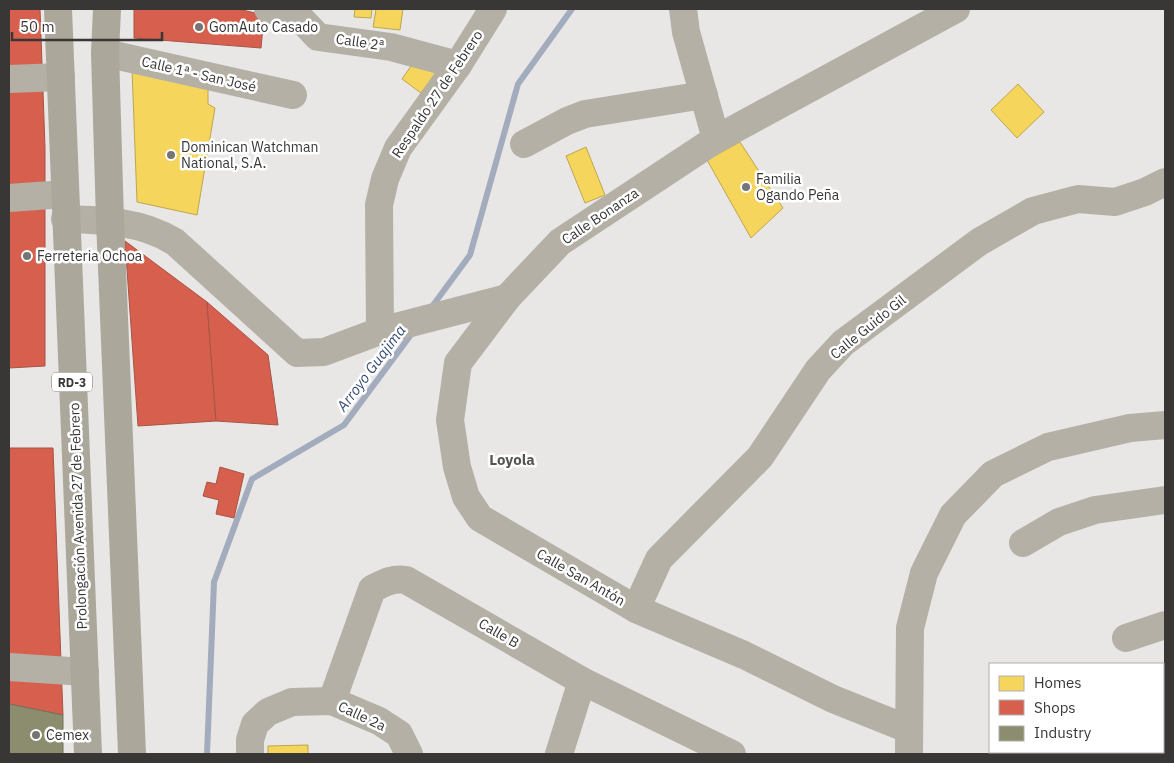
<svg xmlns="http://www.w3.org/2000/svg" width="1174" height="763" viewBox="0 0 1174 763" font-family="'IBM Plex Sans',sans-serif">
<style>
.homes{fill:#f6d55c;stroke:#bda651}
.shops{fill:#d6604d;stroke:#a75446}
.industry{fill:#8c8c6e;stroke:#73725d}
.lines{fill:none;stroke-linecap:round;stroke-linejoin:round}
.stream{stroke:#a2acbd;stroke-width:6}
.minor{stroke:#b4b0a6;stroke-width:28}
.major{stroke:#aca79b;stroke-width:28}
.poi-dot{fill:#767574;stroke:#fff;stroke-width:2}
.labels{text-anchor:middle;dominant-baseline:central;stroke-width:5;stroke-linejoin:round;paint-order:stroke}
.shield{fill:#fff;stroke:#747372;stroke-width:1}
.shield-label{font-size:12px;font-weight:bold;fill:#383736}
.poi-label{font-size:14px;fill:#383736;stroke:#fff;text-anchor:start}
.street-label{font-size:14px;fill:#383736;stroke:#fff}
.water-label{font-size:15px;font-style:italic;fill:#3a4f77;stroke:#fff}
.neighbourhood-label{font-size:15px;font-weight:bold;fill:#565553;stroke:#fff}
</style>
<rect width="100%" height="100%" fill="#e8e7e6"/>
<!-- homes -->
<g class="homes">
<polygon points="355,9 372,9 371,18 354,17"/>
<polygon points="376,9 403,9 400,30 373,27"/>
<polygon points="418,56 437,71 421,93 402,79"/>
<polygon points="132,69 208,86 208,104 215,108 197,215 137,202"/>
<polygon points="1018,84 1044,112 1017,138 991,110"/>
<polygon points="740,142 783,208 751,238 707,160"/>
<polygon points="586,147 605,195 585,203 566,156"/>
<polygon points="308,745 308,754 268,754 268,746"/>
</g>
<!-- shops -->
<g class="shops">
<polygon points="9,9 40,9 45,147 45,366 9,368"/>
<polygon points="134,9 238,9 264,15 261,48 134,38"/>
<polygon points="125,241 207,302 216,421 138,426"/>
<polygon points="207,302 268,355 278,425 216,421"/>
<polygon points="9,448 53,448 63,715 9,704"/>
<polygon points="220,467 244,474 234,518 216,514 219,500 203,496 207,482 216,484"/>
</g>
<!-- industry -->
<polygon class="industry" points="9,704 63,715 63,754 9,754"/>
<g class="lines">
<!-- stream -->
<g class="stream">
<polyline points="431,308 470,255 518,84 572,9"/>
<polyline points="207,754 214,582 252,479 344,425 413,332"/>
</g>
<!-- minor -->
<g class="minor">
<polyline points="268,9 299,17 318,37 391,47 458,65"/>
<polyline points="683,9 686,32 716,139"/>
<polyline points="105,53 293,95"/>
<polyline points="9,79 61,77"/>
<polyline points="524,144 567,121 585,114 704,95"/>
<polyline points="9,198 65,194"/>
<path d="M 65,219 C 103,220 141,221 175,242 L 297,353 L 324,352 L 380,331 L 507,298"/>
<polyline points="380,331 379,205 385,179 398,148 458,65 493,9"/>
<polyline points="1023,543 1059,522 1095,510 1165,500"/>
<polyline points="636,609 659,559 760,457 818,370 843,343 979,242 1033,211 1078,199 1115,202 1145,192 1165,182"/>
<polyline points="1126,638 1165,625"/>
<polyline points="9,667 85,672"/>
<path d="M 332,701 L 372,589 C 384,583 392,578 406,580 L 582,681 L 732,754"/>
<polyline points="908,729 833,699 744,655 636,609 480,518 466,497 457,467 450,420 458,363 507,298 560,242 716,139 956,9"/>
<polyline points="1163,731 1165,730"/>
<polyline points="250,754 250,740 255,724 268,712 292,702 332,701 379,721 399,734 409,754"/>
<polyline points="559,754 582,681"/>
<polyline points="909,754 910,628 924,573 953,515 993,474 1048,447 1130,428 1165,425"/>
<polyline points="1051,754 1063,752"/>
</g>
<!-- major -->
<g class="major">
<polyline points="58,9 88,754"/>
<polyline points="107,9 105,53 110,220 132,754"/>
</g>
</g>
<!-- markers -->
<g class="poi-dot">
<circle cx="199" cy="27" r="5"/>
<circle cx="171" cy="155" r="5"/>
<circle cx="746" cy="187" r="5"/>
<circle cx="27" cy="256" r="5"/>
<circle cx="36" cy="735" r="5"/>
</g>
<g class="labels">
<!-- shield labels -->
<rect class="shield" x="52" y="372.5" width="40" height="19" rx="4"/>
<g class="shield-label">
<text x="72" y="382">RD-3</text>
</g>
<!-- poi labels -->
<g class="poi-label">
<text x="209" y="27">GomAuto Casado</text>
<text x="181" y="147">Dominican Watchman<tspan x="181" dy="16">National, S.A.</tspan></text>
<text x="756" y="179">Familia<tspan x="756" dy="16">Ogando Peña</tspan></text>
<text x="37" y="256">Ferreteria Ochoa</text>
<text x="46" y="735">Cemex</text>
</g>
<!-- street labels -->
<g class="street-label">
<text transform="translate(360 42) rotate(8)">Calle 2ª</text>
<text transform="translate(199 74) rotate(13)">Calle 1ª - San José</text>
<text transform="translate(437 94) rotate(-56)">Respaldo 27 de Febrero</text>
<text transform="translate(600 216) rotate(-34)">Calle Bonanza</text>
<text transform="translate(868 327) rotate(-39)">Calle Guido Gil</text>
<text transform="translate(78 516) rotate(-92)">Prolongación Avenida 27 de Febrero</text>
<text transform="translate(581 577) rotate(30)">Calle San Antón</text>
<text transform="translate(499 633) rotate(30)">Calle B</text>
<text transform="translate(362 716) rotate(25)">Calle 2a</text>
</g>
<!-- water labels -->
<g class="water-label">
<text transform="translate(371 368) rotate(-53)">Arroyo Guajima</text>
</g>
<!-- neighbourhood labels -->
<g class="neighbourhood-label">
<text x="512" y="459">Loyola</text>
</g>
</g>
<!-- border -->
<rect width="1174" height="763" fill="none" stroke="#383736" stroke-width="20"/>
<!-- legend -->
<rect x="989" y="663" width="175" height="90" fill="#ffffff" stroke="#afafaf"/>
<rect x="999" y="676" width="25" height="15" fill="#f6d55c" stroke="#afafaf"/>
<text x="1034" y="688" font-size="15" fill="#383736">Homes</text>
<rect x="999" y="700" width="25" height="15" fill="#d6604d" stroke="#afafaf"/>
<text x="1034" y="713" font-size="15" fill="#383736">Shops</text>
<rect x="999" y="726" width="25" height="15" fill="#8c8c6e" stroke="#afafaf"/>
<text x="1034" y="738" font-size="15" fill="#383736">Industry</text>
<!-- scale -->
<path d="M12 32v8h150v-8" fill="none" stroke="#383736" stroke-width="2.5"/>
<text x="20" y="32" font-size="15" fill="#383736" stroke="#ffffff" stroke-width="4" paint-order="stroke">50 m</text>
</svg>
